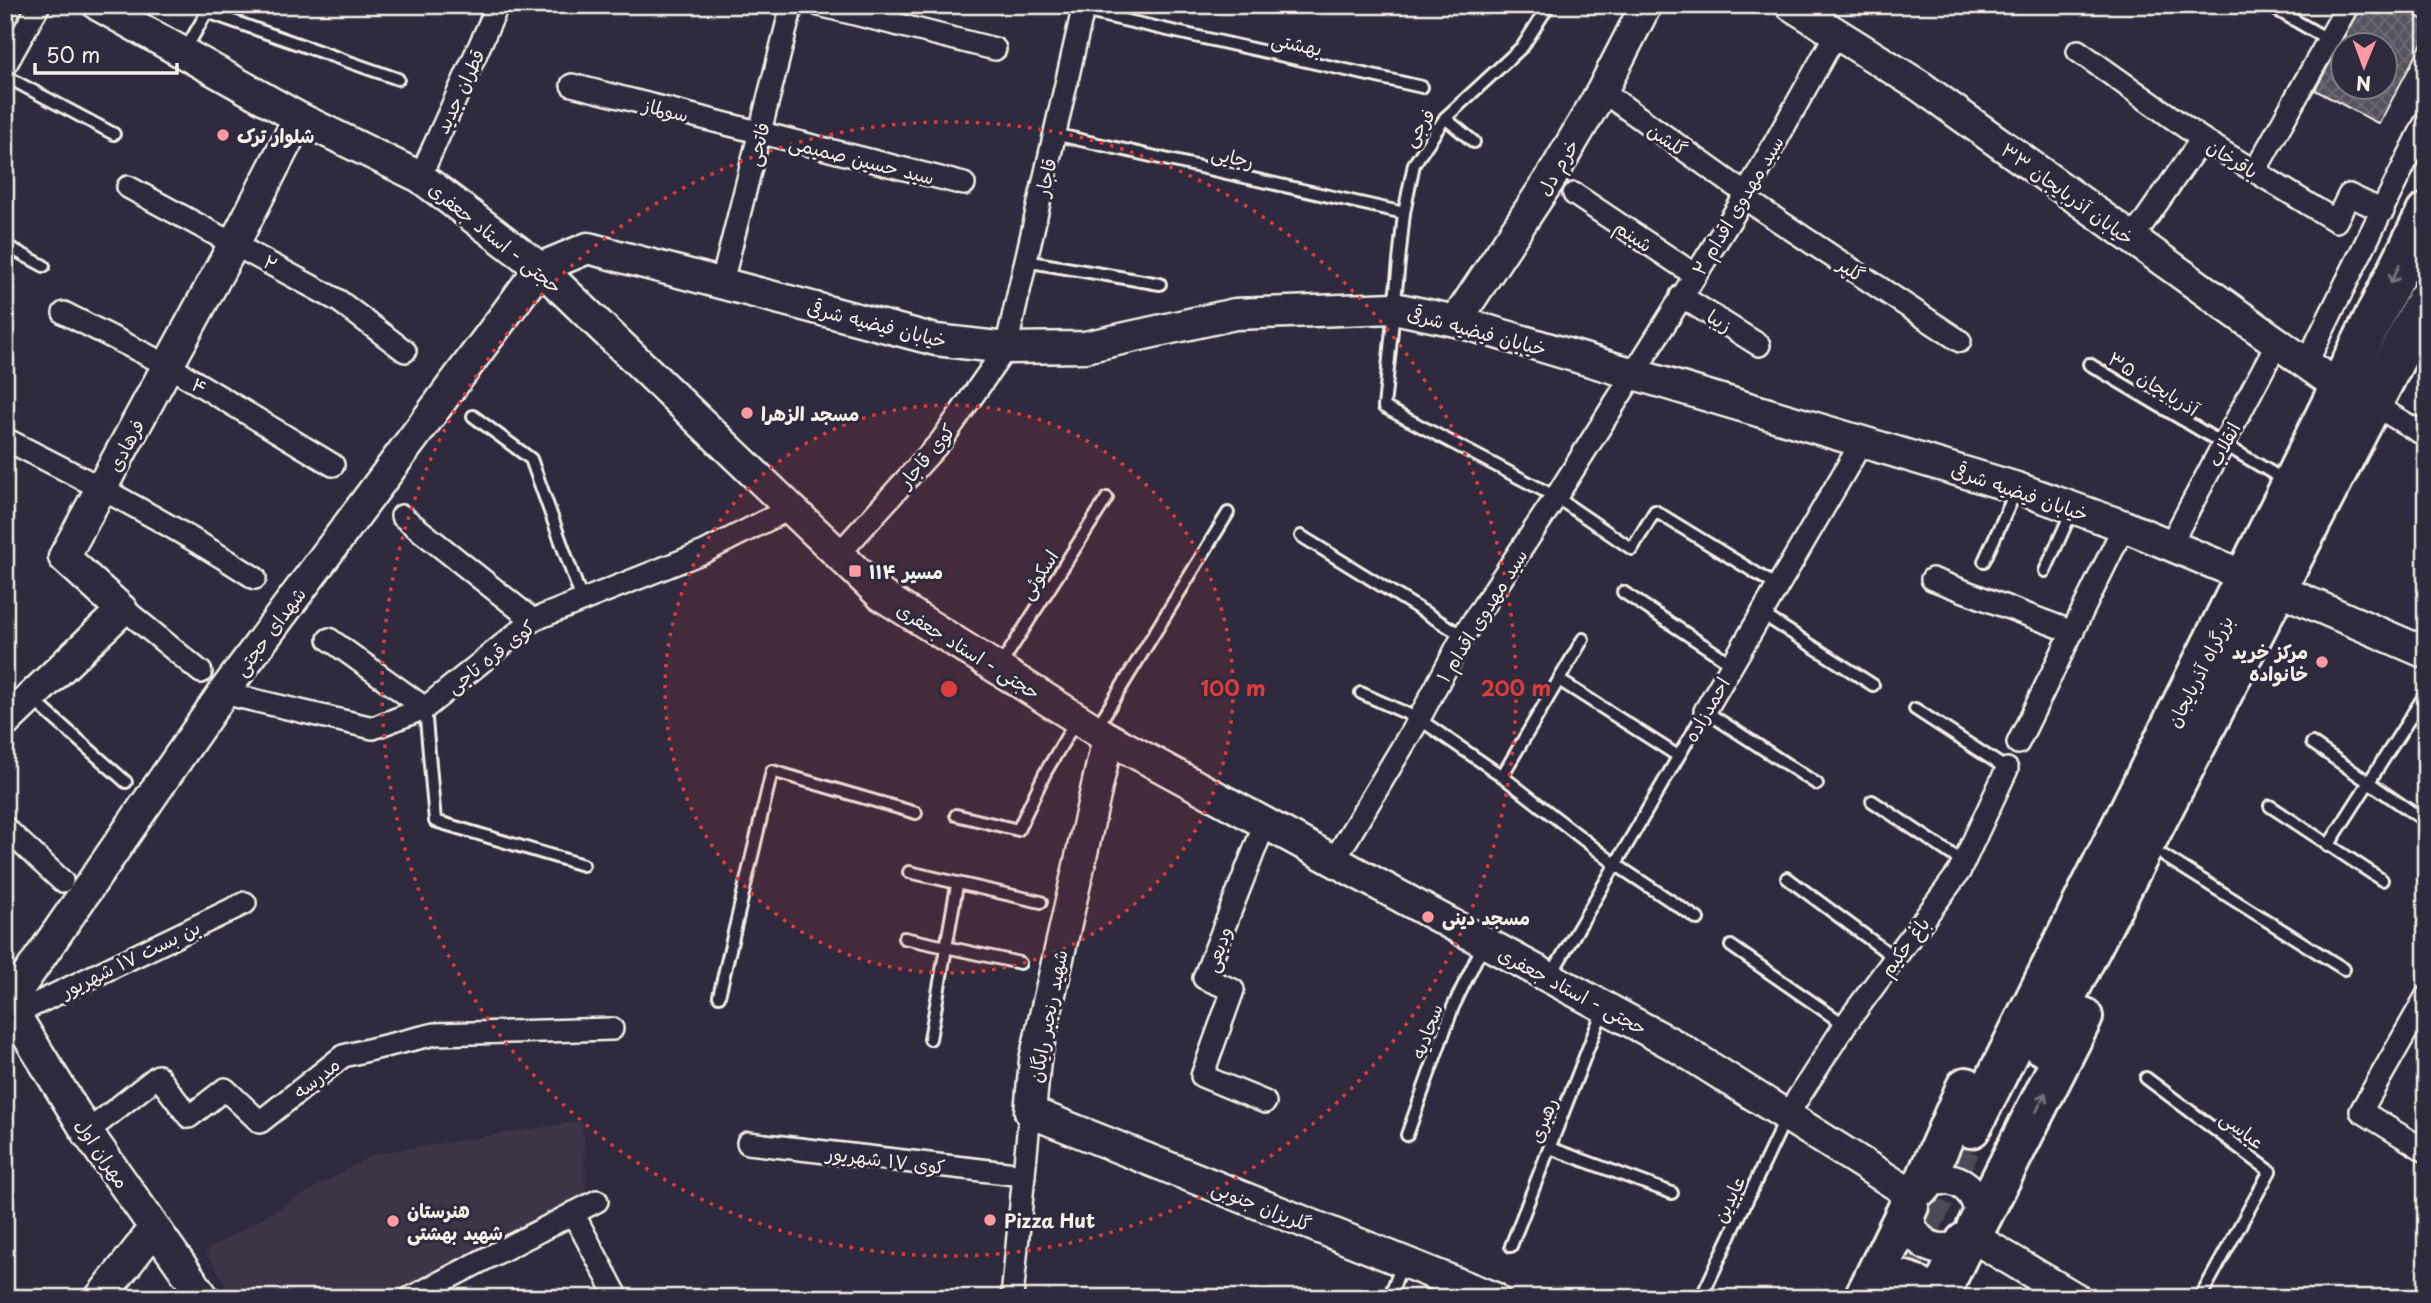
<svg xmlns="http://www.w3.org/2000/svg" width="2431" height="1303" viewBox="0 0 2431 1303" font-family="'Playpen Sans','Playpen Sans Arabic',sans-serif">
<style>
.built{fill:#3b3647}
.building{fill:url(#building-cross-hatch);stroke:#f4f1e8;stroke-width:2;fill-rule:evenodd}
.lines{fill:none;stroke-linecap:round;stroke-linejoin:round}
.highway-tunnel{stroke:#4d4857;stroke-width:38;stroke-dasharray:38 19;stroke-linecap:butt}
.lane-casing{stroke:#f4f1e8;stroke-width:16}
.street-casing{stroke:#f4f1e8;stroke-width:26}
.secondary-casing{stroke:#f4f1e8;stroke-width:35}
.highway-casing{stroke:#f4f1e8;stroke-width:44}
.lane{stroke:#2f2a3d;stroke-width:10}
.street{stroke:#2f2a3d;stroke-width:21}
.secondary{stroke:#2f2a3d;stroke-width:30}
.highway{stroke:#2f2a3d;stroke-width:38}
.oneway{stroke:#747079}
.ring{fill:none;stroke:#d93c3b;stroke-width:3.5;stroke-dasharray:3.5 7}
.poi-dot{fill:#ff9aa2;stroke:#2f2a3d;stroke-width:2.5}
.labels{text-anchor:middle;dominant-baseline:central;stroke-width:6;stroke-linejoin:round;paint-order:stroke}
.street-label{font-size:19px;fill:#f4f1e8;stroke:#2f2a3d}
.poi-label{font-size:19px;font-weight:bold;fill:#f4f1e8;stroke:#2f2a3d;text-anchor:start}
.centre{fill:#d93c3b;stroke:#2f2a3d;stroke-width:3.5}
.ring-label{font-size:21px;text-anchor:middle;font-weight:bold;fill:#d93c3b;stroke:#2f2a3d;stroke-width:6;stroke-linejoin:round;paint-order:stroke}
</style>
<defs>
<pattern id="building-cross-hatch" width="8" height="8" patternUnits="userSpaceOnUse" patternTransform="scale(1.75)"><rect width="8" height="8" fill="#56525f"/><path d="M0 0l8 8M0 8l8-8" fill="none" stroke="#6f6b76"/></pattern>
</defs>
<rect width="100%" height="100%" fill="#2f2a3d"/>
<filter id="ink" filterUnits="userSpaceOnUse"><feTurbulence type="fractalNoise" baseFrequency=".0143" numOctaves="2"/><feDisplacementMap in="SourceGraphic" scale="14" xChannelSelector="R" yChannelSelector="G"/><feConvolveMatrix kernelMatrix="1 2 1 2 8 2 1 2 1" color-interpolation-filters="sRGB"/></filter>
<g filter="url(#ink)">
<!-- built -->
<polygon class="built" points="583,1121 586,1192 385,1298 234,1298 205,1251 374,1154"/>
<!-- building -->
<path class="building" d="M 2361,5 L 2395,5 L 2426,21 L 2426,36 L 2379,124 L 2315,90 ZM 2343,46 L 2385,46 L 2385,88 L 2343,88 Z"/>
<g class="lines">
<!-- highway-tunnel -->
<polyline class="highway-tunnel" points="1893,1282 1971,1128"/>
<!-- lane casing -->
<g class="lane-casing">
<g id="lane">
<polyline points="1549,5 1523,46 1445,118 1414,164 1404,213 1384,407 1556,497 1632,549 1655,511 1777,586"/>
<polyline points="2268,5 2329,40"/>
<polyline points="1083,11 1422,87"/>
<polyline points="184,52 207,12 398,79"/>
<polyline points="5,76 114,134"/>
<polyline points="1445,118 1474,142"/>
<polyline points="1054,134 1404,213"/>
<polyline points="5,245 44,266"/>
<polyline points="1025,261 1160,284"/>
<polyline points="2089,364 2274,474"/>
<polyline points="473,416 531,459 582,600"/>
<polyline points="1301,536 1463,636"/>
<polyline points="1984,561 2016,491"/>
<polyline points="2045,571 2072,511"/>
<polyline points="1623,592 1732,664"/>
<polyline points="1762,614 1873,685"/>
<polyline points="1000,666 1107,498"/>
<polyline points="1559,680 1678,756"/>
<polyline points="1361,693 1419,719 1502,776 1583,639"/>
<polyline points="31,698 126,782"/>
<polyline points="425,708 435,821 583,865"/>
<polyline points="1915,709 2007,769"/>
<polyline points="1097,727 1228,513"/>
<polyline points="2312,743 2422,819"/>
<polyline points="1502,776 1615,864 1698,919"/>
<polyline points="1872,801 1963,862"/>
<polyline points="2270,806 2382,880"/>
<polyline points="956,815 1018,830 1045,773 1077,719"/>
<polyline points="2328,846 2426,693"/>
<polyline points="2164,856 2344,969"/>
<polyline points="909,872 1041,902"/>
<polyline points="1787,878 1895,958"/>
<polyline points="904,938 1020,963"/>
<polyline points="1731,946 1845,1025"/>
<polyline points="1551,975 1705,711 1817,784"/>
<polyline points="719,996 772,771 916,813"/>
<polyline points="930,1039 957,885"/>
<polyline points="2146,1078 2270,1171 2200,1298"/>
<polyline points="1407,1135 1453,1007 1484,943"/>
<polyline points="1550,1148 1672,1193"/>
<polyline points="1511,1246 1603,1010"/>
<polyline points="1389,1298 1402,1265"/>
<polyline points="1701,1298 1786,1117"/>
</g>
</g>
<!-- street casing -->
<g class="street-casing">
<g id="street">
<polyline points="819,5 995,49"/>
<polyline points="2078,51 2202,139 2336,221 2349,195 2383,211"/>
<polyline points="5,66 39,5"/>
<polyline points="572,85 964,184"/>
<polyline points="1602,91 1735,186"/>
<polyline points="2255,171 2348,5"/>
<polyline points="420,177 498,5"/>
<polyline points="128,187 339,301 405,351"/>
<polyline points="1574,194 1695,275"/>
<polyline points="1744,198 1960,341"/>
<polyline points="2132,239 2202,139"/>
<polyline points="722,282 792,5"/>
<polyline points="1681,296 1759,345"/>
<polyline points="64,313 167,365 333,465"/>
<polyline points="2306,364 2426,121"/>
<polyline points="2371,403 2426,436"/>
<path d="M 5,439 C 91,482 175,526 255,578"/>
<polyline points="402,516 533,620"/>
<polyline points="2170,545 2277,343"/>
<polyline points="838,555 941,441 1006,348 1084,5"/>
<polyline points="1932,579 2073,632"/>
<polyline points="123,608 201,672"/>
<polyline points="329,639 425,708"/>
<polyline points="223,693 373,728 425,708 533,620 704,552 789,509"/>
<polyline points="1705,711 1863,440"/>
<polyline points="2018,743 2124,526"/>
<polyline points="1265,823 1204,978 1233,990 1202,1076 1265,1102"/>
<polyline points="5,828 62,881"/>
<polyline points="1335,859 1419,719 1463,636 1556,497 1744,198 1837,32"/>
<polyline points="2426,997 2361,1111 2426,1151"/>
<polyline points="15,1014 245,903"/>
<polyline points="1787,1115 1845,1025 1959,872 2007,769"/>
<polyline points="87,1132 158,1076 189,1117 225,1089 260,1122 343,1056 435,1034 612,1029"/>
<polyline points="748,1143 1024,1175"/>
<polyline points="573,1213 618,1298"/>
<polyline points="410,1298 597,1201"/>
<polyline points="1012,1298 1030,1112"/>
</g>
</g>
<!-- secondary casing -->
<g class="secondary-casing">
<g id="secondary">
<polyline points="98,5 299,118 420,177 540,268 881,595 1108,738 1676,1046 1914,1196"/>
<polyline points="1791,5 1920,86 2339,387"/>
<polyline points="1456,321 1552,176 1602,91 1646,5"/>
<polyline points="2296,597 2426,653"/>
<polyline points="5,722 122,610 64,557 235,242 299,118"/>
<polyline points="1108,738 1035,1060 1030,1112 1494,1298"/>
<polyline points="5,999 87,1132 204,1298"/>
<polyline points="5,1008 223,693 540,268 588,248 936,340 1006,348 1085,347 1235,314 1394,308 1456,321 2017,488 2124,526 2230,570"/>
<circle cx="1944" cy="1214" r="35"/>
<polyline points="1971,1236 2075,1298"/>
<polyline points="100,1298 155,1228"/>
</g>
</g>
<!-- highway casing -->
<g class="highway-casing">
<g id="highway">
<polyline points="2041,1045 2426,300"/>
<polyline points="1971,1128 2426,213"/>
<polyline points="1923,1185 1966,1087"/>
<polyline points="1976,1228 2083,1017"/>
<path d="M 1866,1293 L 1883,1279 C 1900,1279 1918,1280 1927,1298"/>
<polyline points="1864,1298 1909,1206"/>
<polyline points="1938,1298 1965,1242"/>
</g>
</g>
<!-- lane -->
<use href="#lane" class="lane"/>
<!-- street -->
<use href="#street" class="street"/>
<!-- secondary -->
<use href="#secondary" class="secondary"/>
<!-- highway -->
<use href="#highway" class="highway"/>
</g>
<!-- one-way arrows -->
<defs><path id="oneway-shaft" d="M-6 0H5M1.5-3L5.5 0L1.5 3" fill="none" stroke-width="1.6" stroke-linecap="round" stroke-linejoin="round" transform="scale(1.75)"/></defs>
<g class="oneway">
<use href="#oneway-shaft" transform="translate(2395 274) rotate(116)"/>
<use href="#oneway-shaft" transform="translate(2041 1102) rotate(-64)"/>
</g>
</g>
<!-- distance rings -->
<circle cx="949" cy="689" r="284" fill="#d93c3b" fill-opacity=".12"/>
<g class="ring">
<circle cx="949" cy="689" r="284"/>
<circle cx="949" cy="689" r="567"/>
</g>
<!-- markers -->
<g class="poi-dot">
<circle cx="223" cy="135" r="7"/>
<circle cx="747" cy="413" r="7"/>
<rect x="848" y="564" width="14" height="14" rx="3.5"/>
<circle cx="2322" cy="662" r="7"/>
<circle cx="1428" cy="917" r="7"/>
<circle cx="990" cy="1220" r="7"/>
<circle cx="393" cy="1221" r="7"/>
</g>
<g class="labels">
<!-- street labels -->
<g class="street-label">
<text transform="translate(1297 43) rotate(12)">بهشتی</text>
<text transform="translate(459 91) rotate(-65)">قطران جدید</text>
<text transform="translate(666 109) rotate(14)">سولماز</text>
<text transform="translate(1418 127) rotate(-55)">فرجی</text>
<text transform="translate(1668 139) rotate(35)">گلشن</text>
<text transform="translate(757 144) rotate(-76)">فاتحی</text>
<text transform="translate(1233 156) rotate(13)">رجایی</text>
<text transform="translate(2233 158) rotate(32)">باقرخان</text>
<text transform="translate(862 159) rotate(14)">سید حسین صمیمی</text>
<text transform="translate(1557 167) rotate(-59)">خرم دل</text>
<text transform="translate(1045 177) rotate(-77)">قاجار</text>
<text transform="translate(2068 193) rotate(36)">خیابان آذربایجان ۳۳</text>
<text transform="translate(1737 205) rotate(-59)">سید مهدوی اقدام ۲</text>
<text transform="translate(1634 235) rotate(34)">شبنم</text>
<text transform="translate(496 237) rotate(39)">حجتی - استاد جعفری</text>
<text transform="translate(271 262) rotate(30)">۲</text>
<text transform="translate(1852 269) rotate(34)">گلپر</text>
<text transform="translate(1720 320) rotate(32)">زیبا</text>
<text transform="translate(877 323) rotate(14)">خیابان فیضیه شرقی</text>
<text transform="translate(1477 330) rotate(15)">خیابان فیضیه شرقی</text>
<text transform="translate(2154 383) rotate(32)">آذربایجان ۳۵</text>
<text transform="translate(200 385) rotate(31)">۴</text>
<text transform="translate(2223 444) rotate(-62)">انقلاب</text>
<text transform="translate(125 445) rotate(-62)">فرهادی</text>
<text transform="translate(926 455) rotate(-50)">کوی قاجار</text>
<text transform="translate(2020 491) rotate(19)">خیابان فیضیه شرقی</text>
<text transform="translate(1038 574) rotate(-57)">اسکوئی</text>
<text transform="translate(1481 615) rotate(-58)">سید مهدوی اقدام ۱</text>
<text transform="translate(269 631) rotate(-53)">شهدای حجتی</text>
<text transform="translate(969 650) rotate(32)">حجتی - استاد جعفری</text>
<text transform="translate(490 656) rotate(-38)">کوی قره تاجی</text>
<text transform="translate(2199 671) rotate(-63)">بزرگراه آذربایجان</text>
<text transform="translate(1706 709) rotate(-60)">احمدزاده</text>
<text transform="translate(1904 946) rotate(-53)">باغ حکیم</text>
<text transform="translate(1217 949) rotate(-71)">ودیعی</text>
<text transform="translate(130 958) rotate(-26)">بن بست ۱۷ شهریور</text>
<text transform="translate(1573 990) rotate(28)">حجتی - استاد جعفری</text>
<text transform="translate(1047 1016) rotate(-79)">شهید رنجبر رایگان</text>
<text transform="translate(1426 1031) rotate(-70)">سجادیه</text>
<text transform="translate(316 1077) rotate(-38)">مدرسه</text>
<text transform="translate(1542 1120) rotate(-69)">رهبری</text>
<text transform="translate(2243 1129) rotate(37)">عباسی</text>
<text transform="translate(103 1153) rotate(56)">مهران اول</text>
<text transform="translate(886 1159) rotate(7)">کوی ۱۷ شهریور</text>
<text transform="translate(1728 1199) rotate(-65)">عابدین</text>
<text transform="translate(1262 1205) rotate(22)">گلریزان جنوبی</text>
</g>
<!-- poi labels -->
<g class="poi-label">
<text x="237" y="135">شلوار ترک</text>
<text x="761" y="413">مسجد الزهرا</text>
<text x="869" y="571">مسیر ۱۱۴</text>
<text x="2308" y="651" text-anchor="end">مرکز خرید<tspan x="2308" dy="22">خانواده</tspan></text>
<text x="1442" y="917">مسجد دینی</text>
<text x="407" y="1210">هنرستان<tspan x="407" dy="22">شهید بهشتی</tspan></text>
<text x="1004" y="1220">Pizza Hut</text>
</g>
</g>
<circle cx="949" cy="689" r="10" class="centre"/>
<g class="ring-label">
<text x="1233" y="696">100 m</text>
<text x="1516" y="696">200 m</text>
</g>
<!-- margin -->
<rect width="2431" height="1303" fill="none" stroke="#2f2a3d" stroke-width="28"/>
<rect x="14" y="14" width="2403" height="1275" fill="none" stroke="#f4f1e8" stroke-width="2.5" filter="url(#ink)"/>
<!-- north arrow -->
<g transform="translate(2364 66) rotate(181)"><circle r="33" fill="#2f2a3d" stroke="#7e7a81" stroke-width="2"/>
<path d="M0-5L12 26L0 18L-12 26Z" fill="#ff9aa2"/>
<text y="-10" font-size="19" font-weight="bold" text-anchor="middle" fill="#f4f1e8">N</text>
</g>
<!-- scale -->
<path d="M35 63v10h142v-10" fill="none" stroke="#f4f1e8" stroke-width="3.5"/>
<text x="46" y="63" font-size="21" fill="#f4f1e8" stroke="#2f2a3d" stroke-width="5" paint-order="stroke">50 m</text>
</svg>
